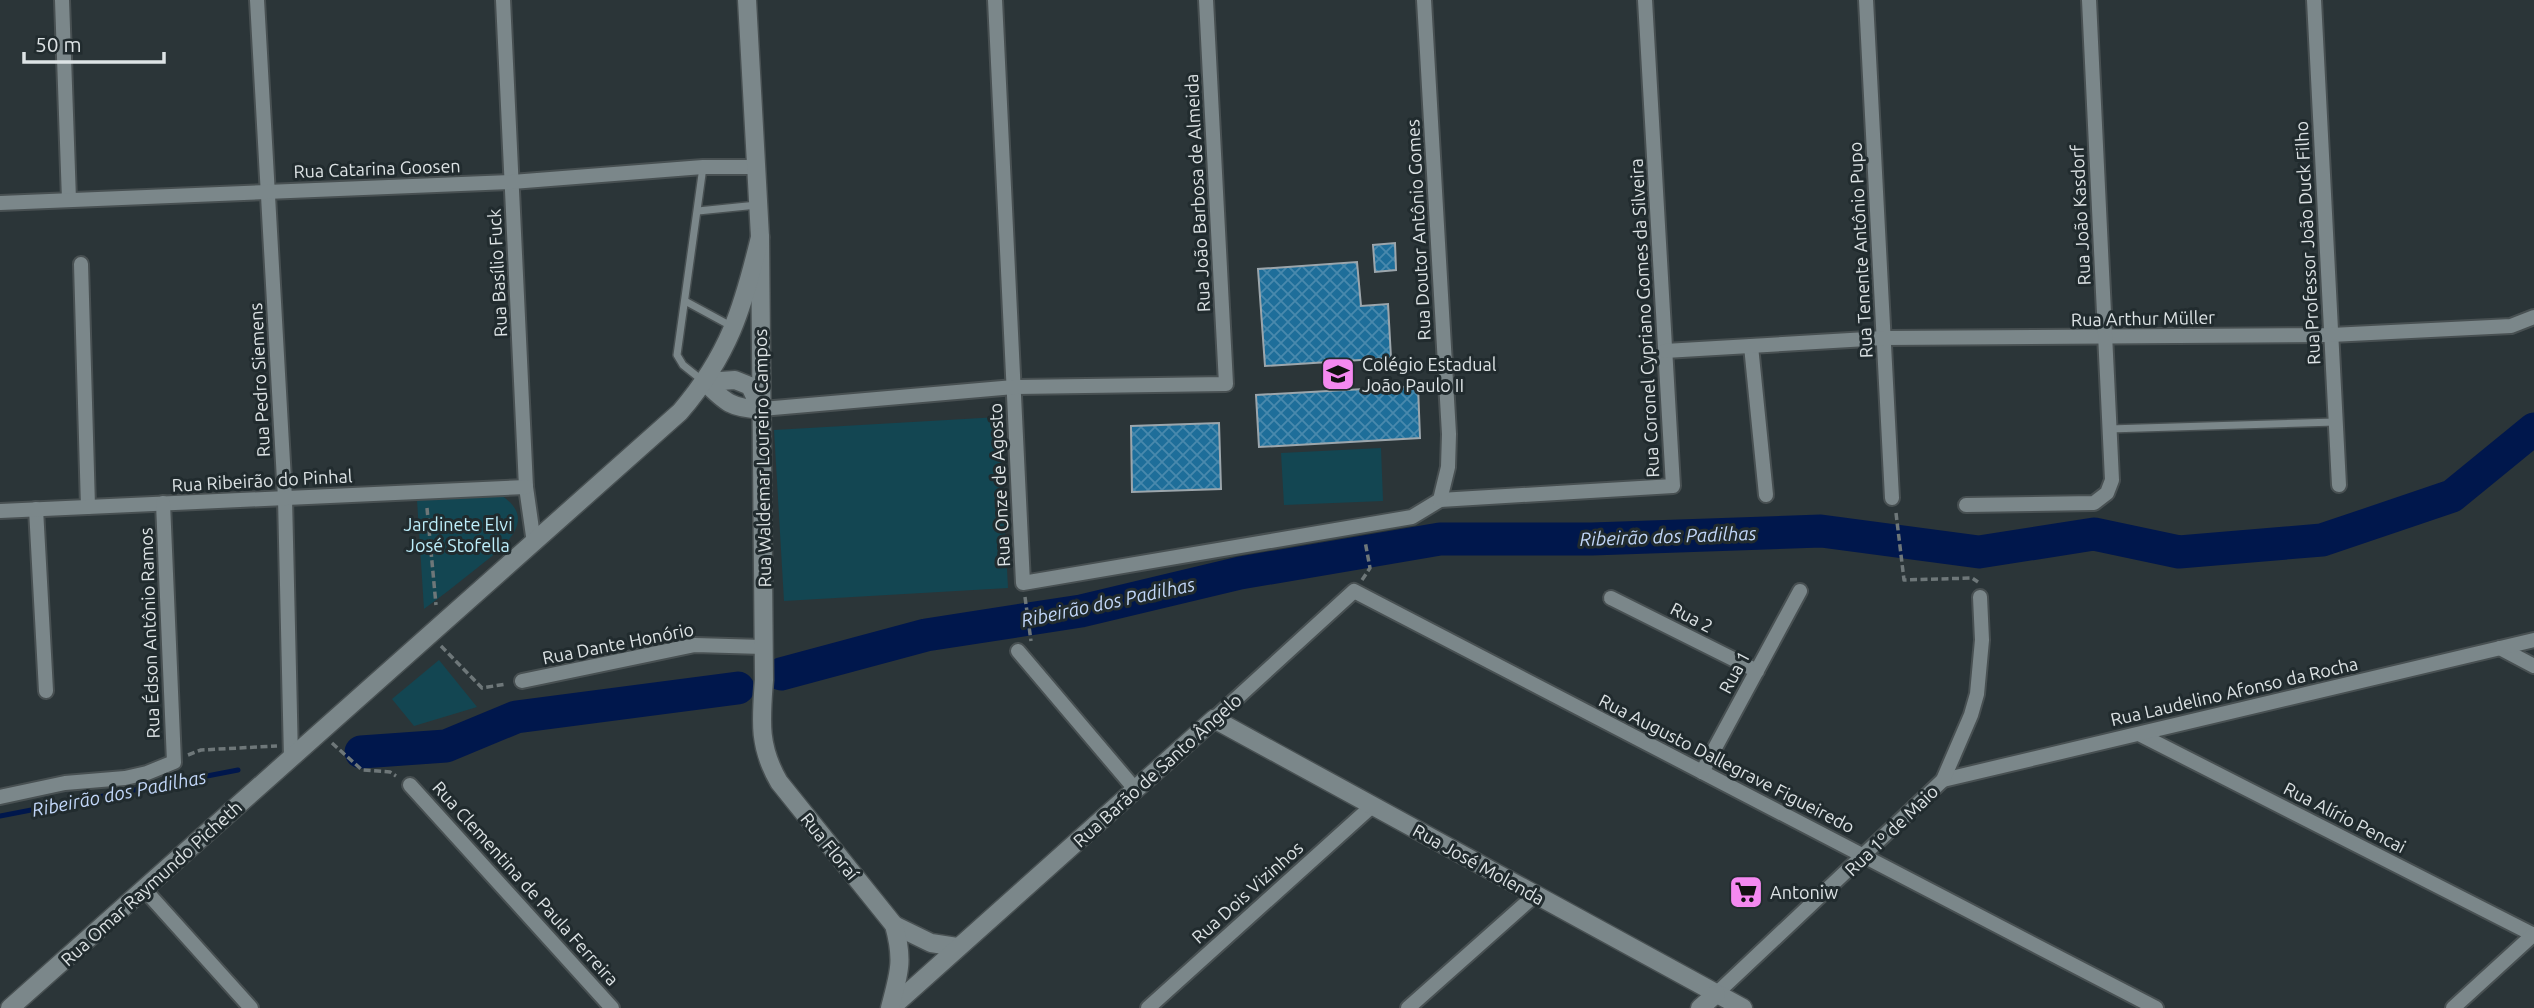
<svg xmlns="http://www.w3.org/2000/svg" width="2534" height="1008" viewBox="0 0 2534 1008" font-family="Ubuntu,sans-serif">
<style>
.green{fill:#134652}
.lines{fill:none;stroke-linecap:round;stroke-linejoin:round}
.stream{stroke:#00174c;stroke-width:5}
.river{stroke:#00174c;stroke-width:33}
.building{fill:url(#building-cross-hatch);stroke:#9ca6ac;stroke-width:2}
.service-casing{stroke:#485052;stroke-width:10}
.minor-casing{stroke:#485052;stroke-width:18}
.tertiary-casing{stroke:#485052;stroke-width:21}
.secondary-casing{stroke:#485052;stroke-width:21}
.path{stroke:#6e7779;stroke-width:3.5;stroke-dasharray:7 3.5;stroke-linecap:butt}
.service{stroke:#7b878a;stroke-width:7}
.minor{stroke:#7b878a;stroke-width:14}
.tertiary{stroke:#7b878a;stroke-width:18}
.secondary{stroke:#7b878a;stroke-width:18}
.labels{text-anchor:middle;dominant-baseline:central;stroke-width:6;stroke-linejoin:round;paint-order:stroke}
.street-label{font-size:18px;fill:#dde3e5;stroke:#212b2e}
.poi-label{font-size:18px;fill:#dde3e5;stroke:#212b2e;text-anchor:start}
.park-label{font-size:18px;fill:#bdeefb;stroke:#212b2e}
.water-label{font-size:19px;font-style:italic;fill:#c1d6f8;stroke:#212b2e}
</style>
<defs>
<pattern id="building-cross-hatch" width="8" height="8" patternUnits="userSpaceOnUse" patternTransform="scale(1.75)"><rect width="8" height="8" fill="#1e6e9a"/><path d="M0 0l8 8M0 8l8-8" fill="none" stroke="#4989ad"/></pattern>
</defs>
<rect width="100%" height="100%" fill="#2b3538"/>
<!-- green -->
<g class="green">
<polygon points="999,417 1008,588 784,601 774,430"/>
<polygon points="1381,448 1383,501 1284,505 1281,453"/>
<path d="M 497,493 C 546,520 497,552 472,572 C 456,585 440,597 424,609 L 417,500 Z"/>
<polygon points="439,660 477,707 414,726 392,699"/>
</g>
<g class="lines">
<!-- stream -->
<polyline class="stream" points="0,816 238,770"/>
<!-- river -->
<g class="river">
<polyline points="781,674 926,635 1081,611 1240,573 1440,539 1592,539 1821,531 1979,552 2094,534 2179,552 2322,540 2452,496 2534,429"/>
<polyline points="361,752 446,746 516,717 738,688"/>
</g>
</g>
<!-- building -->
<g class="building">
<polygon points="1395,243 1396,270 1375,272 1373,245"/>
<polygon points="1357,262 1361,306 1388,304 1391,358 1265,366 1258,269"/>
<polygon points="1418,386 1420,438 1259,447 1256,395"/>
<polygon points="1219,423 1221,489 1132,492 1131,426"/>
</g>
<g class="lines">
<!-- service casing -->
<g class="service-casing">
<g id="service">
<polyline points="698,211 757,205"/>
<polyline points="685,301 731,326"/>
<polyline points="703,381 683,365 677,355 703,167"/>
<polyline points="2109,429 2335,422"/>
</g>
</g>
<!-- minor casing -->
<g class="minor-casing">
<g id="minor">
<polyline points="62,0 69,200"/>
<polyline points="257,0 285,498 291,758"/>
<polyline points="503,0 526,487 534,543"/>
<polyline points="995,0 1023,583 1412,517 1440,500 1673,486 1645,0"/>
<polyline points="1424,0 1449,434 1448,467 1440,500"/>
<polyline points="1866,0 1892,498"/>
<polyline points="2314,0 2339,485"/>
<polyline points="0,203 512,182 703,167 756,167"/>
<polyline points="81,264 88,507"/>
<polyline points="1751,346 1766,495"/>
<polyline points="1665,351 1884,338 2331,335 2511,326 2534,317"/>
<polyline points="761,409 1014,387 1226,384 1206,0"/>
<polyline points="1966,505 2094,503 2107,493 2112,480 2089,0"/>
<polyline points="36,509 46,691"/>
<polyline points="0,511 526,487"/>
<polyline points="1611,598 1757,671"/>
<polyline points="2500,648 2534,666"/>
<polyline points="1018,651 1135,789"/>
<polyline points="522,681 695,645 763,647"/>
<polyline points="1214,719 1354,591 2156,1008"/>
<polyline points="2139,734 2534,935"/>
<polyline points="1702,772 1800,591"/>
<polyline points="1943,780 2534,640"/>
<polyline points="410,785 612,1008"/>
<polyline points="0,797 65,783 125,778 147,773 174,762 163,503"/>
<polyline points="144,889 251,1008"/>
<polyline points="1716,994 1943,780 1971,715 1977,694 1982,640 1980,597"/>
<polyline points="1148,1008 1372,806"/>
<polyline points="1408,1008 1535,895"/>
<polyline points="2453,1008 2534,934"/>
</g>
</g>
<!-- tertiary casing -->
<g class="tertiary-casing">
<g id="tertiary">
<polyline points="894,925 931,943 957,947"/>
<polyline points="891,1008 1214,719 1743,1008"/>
<polyline points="1700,1008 1716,994"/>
</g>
</g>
<!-- secondary casing -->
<g class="secondary-casing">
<g id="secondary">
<path d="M 747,0 L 760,237 L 764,680 C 761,720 758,746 779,782 L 894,925 C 904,961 899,973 890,1008"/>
<path d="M 735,380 L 750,386 L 761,409 C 732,409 725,402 705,382 Z"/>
<path d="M 10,1008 L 680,412 C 729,355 743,308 760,237"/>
</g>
</g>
<!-- path -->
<g class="path">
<polyline points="427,508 436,605"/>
<polyline points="1896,513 1904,580 1972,578 1978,582"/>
<polyline points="1362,580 1370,568 1365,541"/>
<polyline points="1025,597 1031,641"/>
<polyline points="441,646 482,688 506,684"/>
<polyline points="332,743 362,770 390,772 396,776"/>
<polyline points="188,755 201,750 277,746"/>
</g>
<!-- service -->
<use href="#service" class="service"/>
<!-- minor -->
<use href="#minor" class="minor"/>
<!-- tertiary -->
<use href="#tertiary" class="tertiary"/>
<!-- secondary -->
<use href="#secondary" class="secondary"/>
</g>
<!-- icons -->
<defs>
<g id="school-square" transform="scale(1.75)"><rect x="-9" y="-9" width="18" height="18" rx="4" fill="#f489f0" stroke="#212b2e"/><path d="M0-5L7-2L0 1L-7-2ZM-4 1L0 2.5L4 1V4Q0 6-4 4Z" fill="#111"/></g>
<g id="supermarket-square" transform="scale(1.75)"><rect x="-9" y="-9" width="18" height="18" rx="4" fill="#f489f0" stroke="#212b2e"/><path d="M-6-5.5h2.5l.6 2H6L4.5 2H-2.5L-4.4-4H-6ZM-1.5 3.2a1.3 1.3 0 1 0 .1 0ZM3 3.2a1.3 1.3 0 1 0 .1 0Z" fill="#111"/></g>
</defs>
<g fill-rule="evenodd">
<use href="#school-square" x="1338" y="374"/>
<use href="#supermarket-square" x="1746" y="892"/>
</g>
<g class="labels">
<!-- street labels -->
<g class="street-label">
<text transform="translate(377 168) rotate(-2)">Rua Catarina Goosen</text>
<text transform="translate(1197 193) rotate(-93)">Rua João Barbosa de Almeida</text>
<text transform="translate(2080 215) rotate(-93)">Rua João Kasdorf</text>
<text transform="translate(1418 230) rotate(-93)">Rua Doutor Antônio Gomes</text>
<text transform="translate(2307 243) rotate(-93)">Rua Professor João Duck Filho</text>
<text transform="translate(1860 250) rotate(-93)">Rua Tenente Antônio Pupo</text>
<text transform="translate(497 273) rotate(-93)">Rua Basílio Fuck</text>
<text transform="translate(1644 318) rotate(-93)">Rua Coronel Cypriano Gomes da Silveira</text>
<text transform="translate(2143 318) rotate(-1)">Rua Arthur Müller</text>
<text transform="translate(259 380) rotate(-93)">Rua Pedro Siemens</text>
<text transform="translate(762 458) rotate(-91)">Rua Waldemar Loureiro Campos</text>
<text transform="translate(262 480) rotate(-3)">Rua Ribeirão do Pinhal</text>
<text transform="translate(999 485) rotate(-93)">Rua Onze de Agosto</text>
<text transform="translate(1692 617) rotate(27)">Rua 2</text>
<text transform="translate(149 633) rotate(-92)">Rua Édson Antônio Ramos</text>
<text transform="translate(618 643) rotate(-11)">Rua Dante Honório</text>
<text transform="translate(1734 672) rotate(-62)">Rua 1</text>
<text transform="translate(2234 691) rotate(-13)">Rua Laudelino Afonso da Rocha</text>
<text transform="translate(1727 763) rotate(27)">Rua Augusto Dallegrave Figueiredo</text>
<text transform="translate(1157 770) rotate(-42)">Rua Barão de Santo Ângelo</text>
<text transform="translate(2345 817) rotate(27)">Rua Alírio Pencai</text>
<text transform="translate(1891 830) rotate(-44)">Rua 1º de Maio</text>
<text transform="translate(830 846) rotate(51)">Rua Floraí</text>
<text transform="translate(1479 864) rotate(29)">Rua José Molenda</text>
<text transform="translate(151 883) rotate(-42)">Rua Omar Raymundo Picheth</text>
<text transform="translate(526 883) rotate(48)">Rua Clementina de Paula Ferreira</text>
<text transform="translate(1247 892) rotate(-42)">Rua Dois Vizinhos</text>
</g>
<!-- poi labels -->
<g class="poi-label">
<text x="1362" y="364">Colégio Estadual<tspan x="1362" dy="21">João Paulo II</tspan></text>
<text x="1770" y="892">Antoniw</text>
</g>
<!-- park labels -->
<g class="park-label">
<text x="458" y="524">Jardinete Elvi<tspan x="458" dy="21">José Stofella</tspan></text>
</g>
<!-- water labels -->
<g class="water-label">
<text transform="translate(1668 536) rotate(-2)">Ribeirão dos Padilhas</text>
<text transform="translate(1108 602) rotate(-12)">Ribeirão dos Padilhas</text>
<text transform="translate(119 793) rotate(-11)">Ribeirão dos Padilhas</text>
</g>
</g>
<!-- scale -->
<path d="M24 52v10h140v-10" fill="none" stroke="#dde3e5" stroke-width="3.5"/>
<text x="35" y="52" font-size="21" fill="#dde3e5" stroke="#212b2e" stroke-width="5" paint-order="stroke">50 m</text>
</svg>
